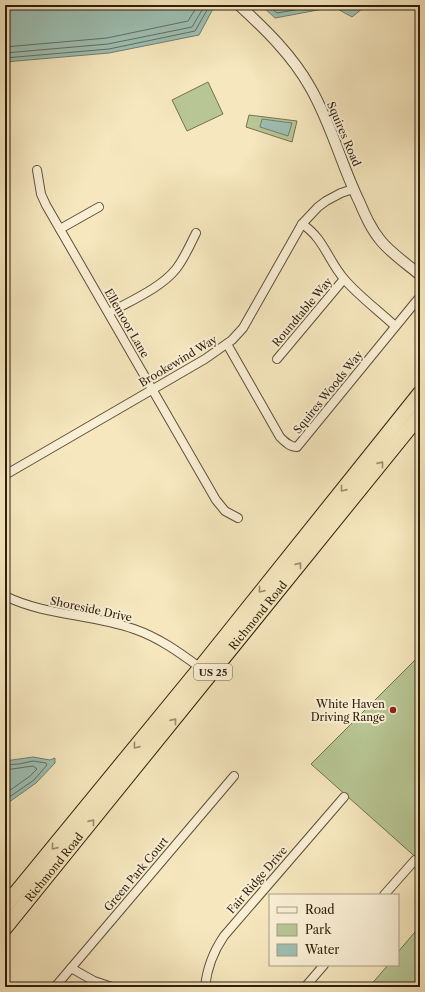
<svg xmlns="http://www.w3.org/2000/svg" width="425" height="992" viewBox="0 0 425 992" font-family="'Libre Caslon Text',serif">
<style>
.green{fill:#b8c695;stroke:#727250}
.water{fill:#9dbfb3;stroke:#707f70}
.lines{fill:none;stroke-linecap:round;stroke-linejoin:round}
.shore{stroke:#656e5f;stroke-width:1}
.minor-casing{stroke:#5f5038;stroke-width:10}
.tertiary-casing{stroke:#5f5038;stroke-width:12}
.trunk-casing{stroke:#2d1e0b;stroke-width:16}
.minor{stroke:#f9efd5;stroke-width:8}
.tertiary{stroke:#f9efd5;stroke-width:10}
.trunk{stroke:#f6e7be;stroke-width:14}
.oneway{stroke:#9c8d6d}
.poi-dot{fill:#8f2418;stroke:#f9efd5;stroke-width:1.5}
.labels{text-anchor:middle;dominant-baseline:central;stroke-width:4;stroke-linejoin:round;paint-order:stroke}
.shield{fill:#f9efd5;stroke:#6a5d48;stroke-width:1}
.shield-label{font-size:10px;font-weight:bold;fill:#2d1e0b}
.street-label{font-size:11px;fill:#2d1e0b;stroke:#f9efd5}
.poi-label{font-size:11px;fill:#2d1e0b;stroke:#f9efd5;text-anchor:end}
</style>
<rect width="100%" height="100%" fill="#f6e7be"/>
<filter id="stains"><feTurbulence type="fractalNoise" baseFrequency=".005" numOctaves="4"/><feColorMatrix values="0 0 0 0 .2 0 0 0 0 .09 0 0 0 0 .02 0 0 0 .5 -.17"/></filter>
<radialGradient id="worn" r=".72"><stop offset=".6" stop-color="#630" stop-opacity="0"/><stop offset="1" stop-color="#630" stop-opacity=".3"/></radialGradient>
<!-- green -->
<g class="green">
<polygon points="208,82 223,114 187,131 172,100"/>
<polygon points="249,115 297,121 292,142 246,127"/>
<polygon points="420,655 420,861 311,764"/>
<polygon points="420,926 420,987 369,987 388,965 398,965 398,952"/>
</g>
<!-- water -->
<g class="water">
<polygon points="5,5 214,5 214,7 199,35 109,53 5,62"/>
<polygon points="261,5 367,5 352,17 334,7 275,18"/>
<polygon points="262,119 292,123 288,136 260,127"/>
<polygon points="33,757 50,760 55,758 55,763 36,783 5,805 5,761"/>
</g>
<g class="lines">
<!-- shore -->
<g class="shore">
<polyline points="267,5 277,13 323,5"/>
<polyline points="5,47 107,38 188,21 198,5"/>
<polyline points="5,53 108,44 192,27 205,5"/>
<polyline points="5,58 109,49 195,31 210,5"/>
<polyline points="5,765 19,764 33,761 46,763 47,765 34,780 5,800"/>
<polyline points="5,770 33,766 37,769 30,776 5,794"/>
</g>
<!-- minor casing -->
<g class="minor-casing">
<g id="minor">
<polyline points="37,170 41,194 46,205 216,500 225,511 238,518"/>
<path d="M 302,224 C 324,238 328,261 345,280 C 360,297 379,311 395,326"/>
<polyline points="60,229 99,207"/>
<path d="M 109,313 C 130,301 161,288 176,269 C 184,259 190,245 196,233"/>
<path d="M 227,344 L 280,437 C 285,442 290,447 297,447 L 418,299"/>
<polyline points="277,359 344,279"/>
<polyline points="5,475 205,359 232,340 243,328 302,224 318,207 326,201 341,193 353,189"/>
<path d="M 5,596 C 46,616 92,614 134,629 C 160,638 180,653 202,669"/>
<polyline points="384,895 415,860"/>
<polyline points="71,968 94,981 112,987"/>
<polyline points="55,987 234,776"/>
<path d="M 205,987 C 207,968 213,952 224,936 L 344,797"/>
<polyline points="305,987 324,965"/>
</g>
</g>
<!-- tertiary casing -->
<g class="tertiary-casing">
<path id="tertiary" d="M 239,5 C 266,30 292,55 310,87 C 331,123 341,164 359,201 C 365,215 371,229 381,241 C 392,254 407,264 420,275"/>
</g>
<!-- trunk casing -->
<g class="trunk-casing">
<g id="trunk">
<polyline points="5,906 200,668 420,393"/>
<path id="s1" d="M 5,928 L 420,415"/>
</g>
</g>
<!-- minor -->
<use href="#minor" class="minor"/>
<!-- tertiary -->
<use href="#tertiary" class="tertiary"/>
<!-- trunk -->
<use href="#trunk" class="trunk"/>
</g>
<!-- one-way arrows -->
<defs><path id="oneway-chevron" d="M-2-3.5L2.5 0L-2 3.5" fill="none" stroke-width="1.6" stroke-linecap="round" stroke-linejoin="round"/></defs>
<g class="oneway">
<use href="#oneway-chevron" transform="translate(381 464) rotate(-51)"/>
<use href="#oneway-chevron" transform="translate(343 489) rotate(129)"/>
<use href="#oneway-chevron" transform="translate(299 565) rotate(-51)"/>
<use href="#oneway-chevron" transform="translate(261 590) rotate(129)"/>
<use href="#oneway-chevron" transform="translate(174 721) rotate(-51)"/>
<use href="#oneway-chevron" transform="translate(136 746) rotate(129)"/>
<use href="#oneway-chevron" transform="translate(92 822) rotate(-51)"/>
<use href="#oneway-chevron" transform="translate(54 847) rotate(129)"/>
</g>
<!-- markers -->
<circle class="poi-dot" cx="393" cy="710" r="4"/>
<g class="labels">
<!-- shield labels -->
<rect class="shield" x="194" y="664" width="38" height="16" rx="3"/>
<g class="shield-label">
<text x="213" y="672">US 25</text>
</g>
<!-- street labels -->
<g class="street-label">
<text transform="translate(344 134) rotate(67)">Squires Road</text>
<text transform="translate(302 312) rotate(-50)">Roundtable Way</text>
<text transform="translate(127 323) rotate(60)">Ellemoor Lane</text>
<text transform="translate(178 361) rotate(-31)">Brookewind Way</text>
<text transform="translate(328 392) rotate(-51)">Squires Woods Way</text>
<text transform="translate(91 609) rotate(12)">Shoreside Drive</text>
<text stroke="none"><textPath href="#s1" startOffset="402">Richmond Road</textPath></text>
<text stroke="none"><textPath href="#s1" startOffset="78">Richmond Road</textPath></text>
<text transform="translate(136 874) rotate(-50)">Green Park Court</text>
<text transform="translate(257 880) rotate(-49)">Fair Ridge Drive</text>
</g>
<!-- poi labels -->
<g class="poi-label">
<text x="385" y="704">White Haven<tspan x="385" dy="13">Driving Range</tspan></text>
</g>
</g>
<!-- margin -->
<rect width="425" height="992" fill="none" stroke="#f6e7be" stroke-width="20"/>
<rect x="6" y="6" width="413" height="980" fill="none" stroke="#2d1e0b" stroke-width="2"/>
<rect x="10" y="10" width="405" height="972" fill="none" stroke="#2d1e0b"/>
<!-- legend -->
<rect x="269" y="894" width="130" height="72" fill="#f9efd5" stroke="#a79b84"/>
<rect x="277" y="907" width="20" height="6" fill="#f9efd5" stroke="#a79b84"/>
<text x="305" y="914" font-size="12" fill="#2d1e0b">Road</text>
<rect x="277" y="924" width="20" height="12" fill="#b8c695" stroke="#a79b84"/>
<text x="305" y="934" font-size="12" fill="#2d1e0b">Park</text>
<rect x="277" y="944" width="20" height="12" fill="#9dbfb3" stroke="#a79b84"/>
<text x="305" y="954" font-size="12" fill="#2d1e0b">Water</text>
<rect width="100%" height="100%" filter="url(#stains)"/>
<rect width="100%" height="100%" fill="url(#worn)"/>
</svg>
